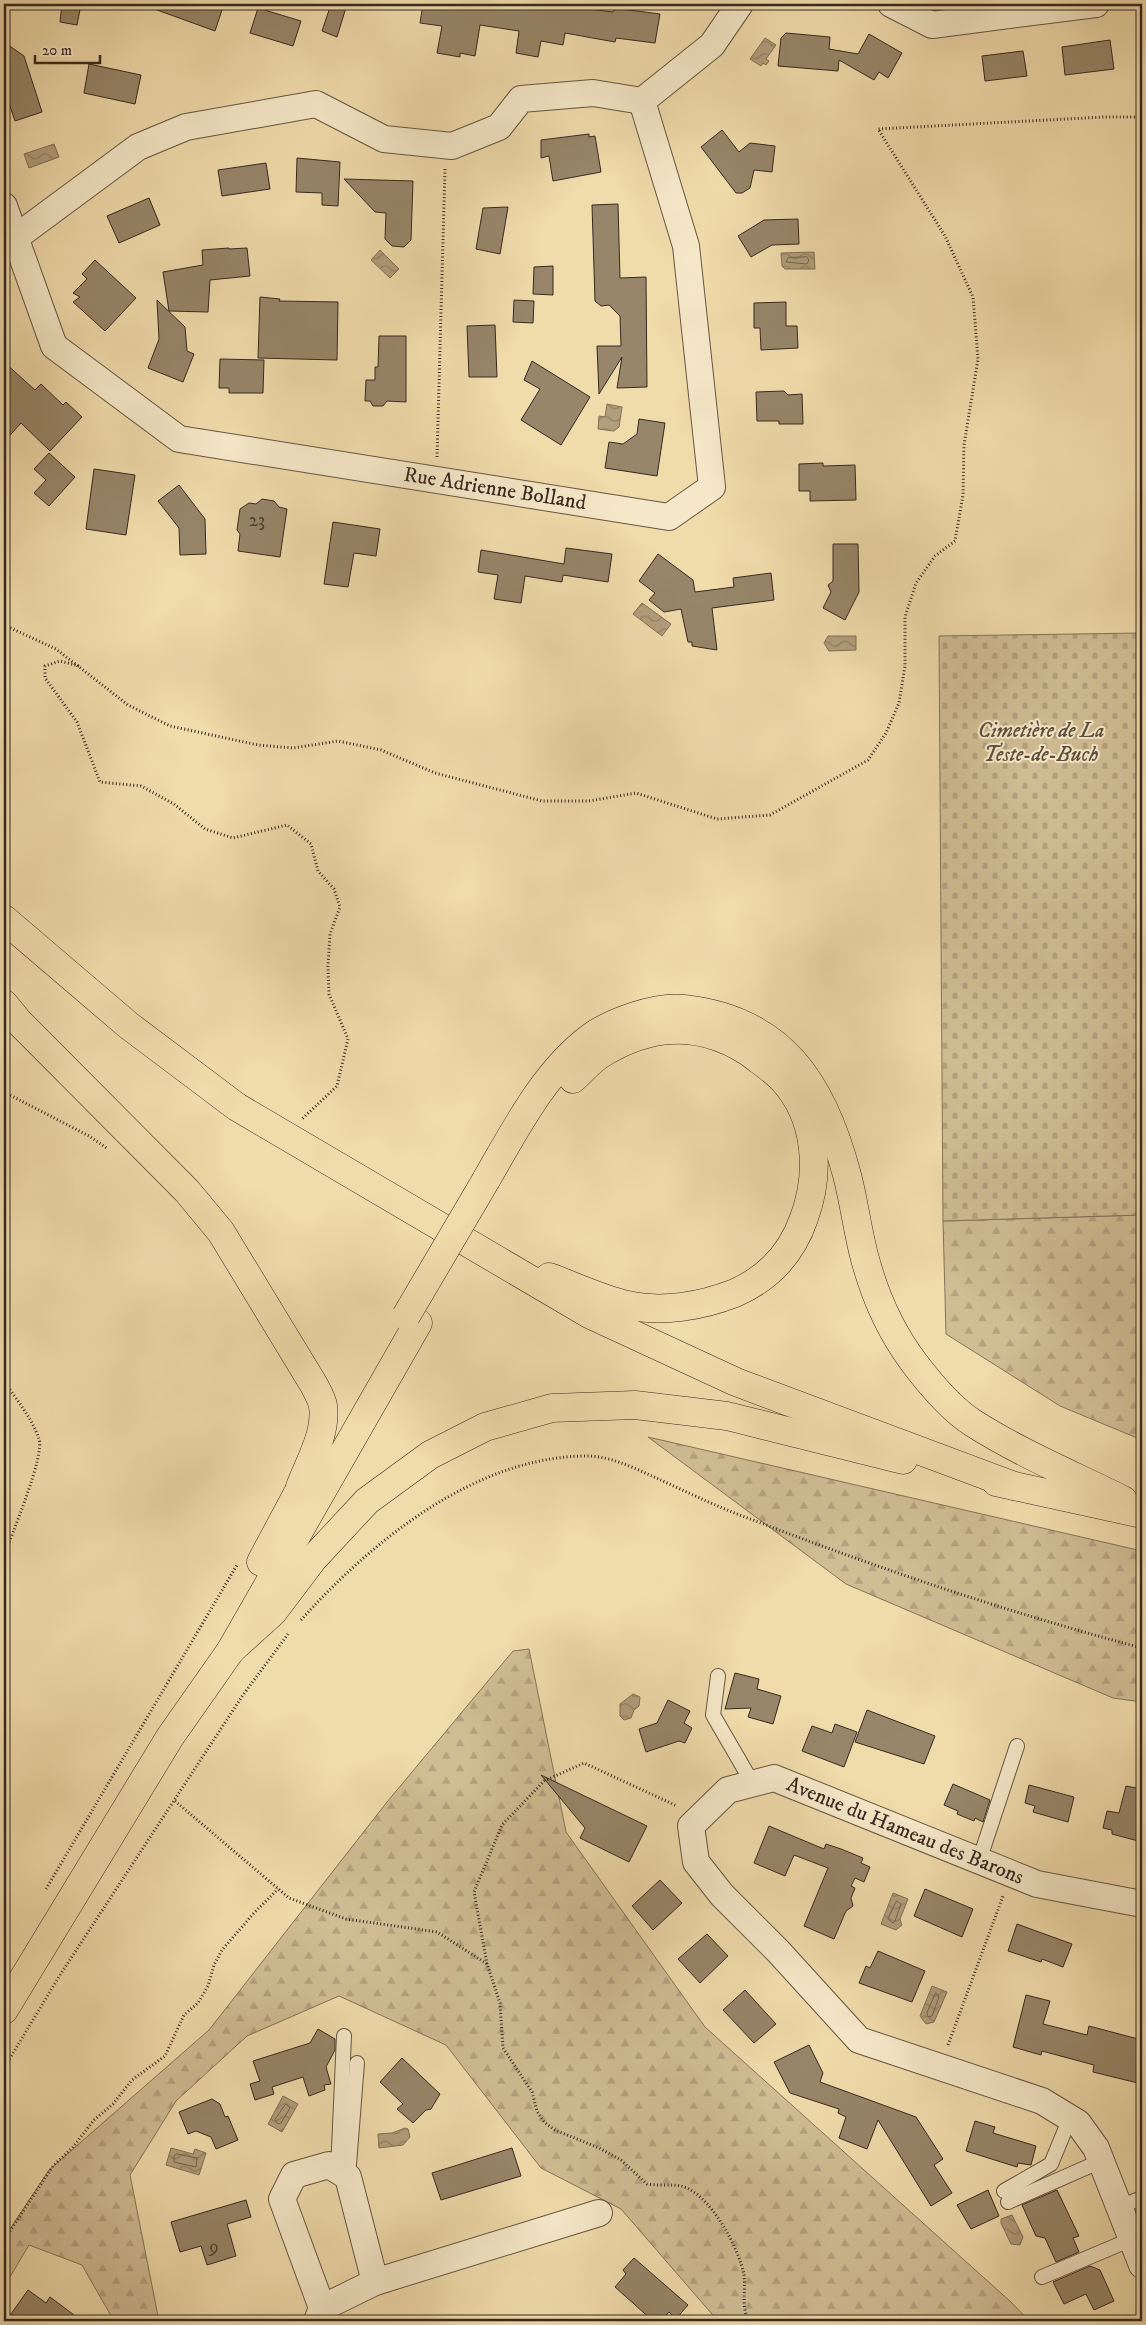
<svg xmlns="http://www.w3.org/2000/svg" width="1146" height="2325" viewBox="0 0 1146 2325" font-family="'IM FELL DW Pica',serif">
<style>
.forest{fill:url(#forest-firs);stroke:#83735b}
.cemetery{fill:url(#cemetery-stones);stroke:#83735b}
.water{fill:url(#water-waves);stroke:#806f58}
.lines{fill:none;stroke-linecap:round;stroke-linejoin:round}
.shore{stroke:#74644f;stroke-width:1}
.building{fill:#978669;stroke:#362922}
.lane-casing{stroke:#645644;stroke-width:16}
.street-casing{stroke:#645644;stroke-width:28}
.primary-casing{stroke:#362922;stroke-width:29}
.path{stroke:#362922;stroke-width:3;stroke-dasharray:1 2.5;stroke-linecap:butt}
.lane{stroke:#f5e8c8;stroke-width:14}
.street{stroke:#f5e8c8;stroke-width:26}
.primary{stroke:#f0dbab;stroke-width:28}
.primary-bridge-casing{stroke:#362922;stroke-width:29;stroke-linecap:butt}
.primary-bridge{stroke:#f0dbab;stroke-width:28}
.labels{text-anchor:middle;dominant-baseline:central;stroke-width:4;stroke-linejoin:round;paint-order:stroke}
.number-label{font-size:19px;fill:#4e4034}
.street-label{font-size:21px;fill:#362922;stroke:#f5e8c8}
.park-label{font-size:21px;font-style:italic;fill:#5c4e3e;stroke:#f5e8c8}
</style>
<defs>
<pattern id="forest-firs" width="22" height="20" patternUnits="userSpaceOnUse" patternTransform="scale(1.25)"><rect width="22" height="20" fill="#d0bd94"/><path d="M5 1l3.5 6h-7zM16 11l3.5 6h-7z" fill="#b3a27f"/></pattern>
<pattern id="cemetery-stones" width="16" height="16" patternUnits="userSpaceOnUse" patternTransform="scale(1.25)"><rect width="16" height="16" fill="#d0bd94"/><path d="M2 7V4a2 2 0 0 1 4 0v3zM10 15v-3a2 2 0 0 1 4 0v3z" fill="#b3a27f"/></pattern>
<pattern id="water-waves" width="16" height="10" patternUnits="userSpaceOnUse" patternTransform="scale(1.25)"><rect width="16" height="10" fill="#b19e7c"/><path d="M0 5q4-4 8 0t8 0" fill="none" stroke="#918165"/></pattern>
</defs>
<rect width="100%" height="100%" fill="#f0dbab"/>
<filter id="stains"><feTurbulence type="fractalNoise" baseFrequency=".004" numOctaves="4"/><feColorMatrix values="0 0 0 0 .2 0 0 0 0 .09 0 0 0 0 .02 0 0 0 .5 -.17"/></filter>
<radialGradient id="worn" r=".72"><stop offset=".6" stop-color="#630" stop-opacity="0"/><stop offset="1" stop-color="#630" stop-opacity=".3"/></radialGradient>
<!-- forest -->
<g class="forest">
<polygon points="1142,1215 1142,1440 1060,1406 946,1334 943,1221"/>
<polygon points="648,1437 1142,1551 1142,1702 1113,1698 846,1584"/>
<polygon points="529,1649 566,1832 705,2027 1012,2303 1029,2321 718,2321 621,2209 541,2168 446,2045 339,1996 247,2036 176,2101 130,2175 159,2321 114,2321 82,2265 29,2245 4,2287 4,2238 49,2170 209,2030 387,1802 513,1651"/>
</g>
<!-- cemetery -->
<polygon class="cemetery" points="1142,633 1142,1215 943,1221 939,636"/>
<!-- water -->
<g class="water">
<polygon points="765,38 776,45 766,59 769,61 766,65 763,63 761,66 750,59"/>
<polygon points="54,144 59,157 29,168 24,154"/>
<polygon points="380,250 399,269 390,278 371,260"/>
<polygon points="814,252 815,269 785,269 782,266 781,253"/>
<polygon points="607,404 622,407 619,427 614,431 598,429 599,416 605,417"/>
<polygon points="642,603 671,624 662,636 633,614"/>
<polygon points="828,636 856,636 856,650 829,651 824,643"/>
<polygon points="633,1694 640,1697 639,1706 634,1710 631,1718 624,1720 620,1716 620,1704"/>
<polygon points="893,1893 908,1899 900,1919 902,1925 896,1930 881,1924"/>
<polygon points="932,1986 947,1992 934,2022 926,2024 920,2016"/>
<polygon points="283,2096 298,2104 282,2132 268,2124"/>
<polygon points="405,2128 408,2129 410,2137 403,2145 379,2148 378,2134 392,2133"/>
<polygon points="171,2148 193,2154 195,2149 206,2153 199,2175 166,2165"/>
<polygon points="1012,2215 1023,2237 1020,2245 1011,2244 1001,2223 1001,2219"/>
</g>
<g class="lines">
<!-- shore -->
<g class="shore">
<polygon points="807,257 809,260 807,264 786,262 788,258"/>
<polygon points="897,1901 901,1904 895,1921 893,1923 888,1919"/>
<polygon points="936,1993 939,1997 932,2016 928,2017 927,2013"/>
<polygon points="286,2104 290,2108 281,2123 278,2124 275,2120"/>
<polygon points="177,2154 197,2158 196,2167 174,2162 174,2156"/>
</g>
</g>
<!-- building -->
<g class="building">
<polygon points="62,4 81,4 77,25 60,22"/>
<polygon points="147,4 224,4 215,31 146,6"/>
<polygon points="331,4 347,4 337,37 322,31"/>
<polygon points="423,4 566,4 565,6 613,12 614,8 660,14 655,43 616,38 615,42 565,33 563,45 541,41 538,57 516,53 519,31 480,25 475,56 460,53 460,57 437,53 442,26 420,23"/>
<polygon points="258,8 301,21 293,46 250,33"/>
<polygon points="786,33 830,37 829,49 858,54 869,34 902,53 888,78 879,72 874,80 839,60 838,71 778,66 781,38"/>
<polygon points="1110,40 1114,69 1065,75 1062,47"/>
<polygon points="4,42 24,56 42,112 15,121 10,106 7,107 4,97"/>
<polygon points="1023,51 1027,76 985,81 982,56"/>
<polygon points="89,64 141,75 135,104 84,93"/>
<polygon points="722,130 739,152 750,143 775,146 772,172 754,170 750,188 742,193 736,193 701,147"/>
<polygon points="589,134 589,137 595,136 601,172 553,181 549,156 541,158 541,140"/>
<polygon points="297,158 340,162 338,206 322,205 322,193 296,192"/>
<polygon points="266,163 270,189 222,196 218,170"/>
<polygon points="344,179 413,181 411,240 404,247 392,246 385,239 386,213 375,212"/>
<polygon points="149,198 160,225 119,243 107,216"/>
<polygon points="618,204 620,278 646,277 647,387 617,388 622,357 599,394 597,346 621,346 620,316 609,305 601,306 595,301 592,205"/>
<polygon points="508,207 500,254 476,249 483,208"/>
<polygon points="798,219 799,244 772,245 751,257 738,236 764,220"/>
<polygon points="229,248 229,249 247,248 250,276 210,280 208,312 169,311 163,272 203,265 202,250"/>
<polygon points="95,260 136,298 105,331 73,302 80,297 73,293 87,279 82,274"/>
<polygon points="553,266 553,295 533,294 534,267"/>
<polygon points="260,297 280,299 279,301 338,302 337,360 258,358"/>
<polygon points="157,300 185,327 187,351 194,354 183,382 148,368 159,339"/>
<polygon points="514,300 534,301 533,323 513,322"/>
<polygon points="786,302 786,326 797,326 798,348 761,350 760,328 754,328 754,303"/>
<polygon points="495,325 497,377 469,377 467,326"/>
<polygon points="379,336 406,336 406,402 387,401 383,406 373,406 370,401 365,401 366,380 375,380 375,367 378,367"/>
<polygon points="220,359 264,360 263,393 229,393 229,388 219,388"/>
<polygon points="532,361 590,397 561,445 521,420 540,389 524,380"/>
<polygon points="4,362 35,390 41,384 63,405 66,402 82,417 50,451 21,423 4,442"/>
<polygon points="784,391 788,395 802,394 803,424 779,424 779,421 757,421 756,392"/>
<polygon points="639,419 665,423 657,476 605,468 609,442 623,444 637,434"/>
<polygon points="49,453 75,477 49,506 34,493 46,480 34,469"/>
<polygon points="823,463 823,466 855,465 856,500 810,501 810,491 799,491 799,464"/>
<polygon points="94,469 135,475 126,535 86,529"/>
<polygon points="179,485 205,519 206,554 180,555 179,528 158,501"/>
<polygon points="262,499 274,501 279,507 287,509 280,557 238,551 240,534 237,530 240,509 249,503 256,504"/>
<polygon points="333,522 380,529 376,556 354,553 348,587 324,584"/>
<polygon points="833,544 858,544 859,592 845,620 823,608 831,592 828,585 833,581"/>
<polygon points="566,548 612,554 608,582 563,575 562,582 525,576 521,603 494,599 498,575 478,572 481,550 564,564"/>
<polygon points="658,554 693,580 695,592 734,587 733,578 771,573 774,600 712,608 717,650 692,646 692,642 688,642 681,609 664,612 649,600 655,593 639,581"/>
<polygon points="735,1673 759,1679 757,1689 781,1696 773,1724 748,1717 751,1708 725,1709"/>
<polygon points="668,1700 690,1711 684,1723 692,1728 685,1743 679,1741 646,1752 639,1729 657,1723"/>
<polygon points="867,1710 935,1736 924,1764 855,1742"/>
<polygon points="835,1724 857,1732 844,1767 802,1751 812,1726 832,1733"/>
<polygon points="541,1775 647,1826 629,1862 580,1838 585,1828"/>
<polygon points="953,1784 990,1800 983,1822 975,1818 974,1821 957,1814 958,1811 944,1805"/>
<polygon points="1029,1785 1074,1797 1068,1822 1033,1812 1035,1806 1025,1803"/>
<polygon points="1126,1786 1142,1789 1142,1842 1112,1834 1112,1830 1103,1828 1107,1811 1119,1813"/>
<polygon points="769,1826 824,1849 826,1844 841,1849 863,1858 861,1863 870,1867 864,1882 855,1878 851,1886 855,1888 851,1898 853,1906 846,1911 834,1939 804,1926 828,1868 794,1855 785,1876 754,1863"/>
<polygon points="660,1880 682,1903 653,1930 632,1906"/>
<polygon points="925,1889 973,1909 962,1937 914,1916"/>
<polygon points="1017,1924 1072,1944 1063,1967 1042,1959 1041,1962 1008,1951"/>
<polygon points="707,1934 728,1956 700,1983 678,1959"/>
<polygon points="878,1951 925,1971 912,2002 859,1983 866,1966 870,1968"/>
<polygon points="745,1990 776,2024 754,2043 723,2010"/>
<polygon points="1026,1995 1050,2001 1043,2024 1087,2035 1089,2026 1142,2040 1142,2084 1093,2072 1094,2065 1042,2051 1041,2055 1013,2047"/>
<polygon points="318,2029 335,2039 335,2050 326,2067 331,2084 324,2085 325,2090 309,2096 303,2077 272,2087 274,2094 255,2100 250,2084 260,2081 253,2061 310,2043"/>
<polygon points="809,2045 823,2073 820,2082 916,2117 943,2159 934,2165 952,2193 931,2206 878,2120 867,2149 839,2138 846,2117 838,2113 839,2109 790,2093 774,2062"/>
<polygon points="402,2058 440,2094 431,2109 426,2110 413,2123 397,2109 403,2104 380,2082"/>
<polygon points="212,2099 220,2104 225,2117 228,2116 238,2140 216,2149 211,2137 196,2131 188,2134 179,2112"/>
<polygon points="975,2121 995,2127 993,2133 1036,2146 1031,2165 1018,2163 1017,2167 966,2151"/>
<polygon points="512,2148 521,2176 441,2200 432,2173"/>
<polygon points="988,2190 999,2216 971,2229 957,2205"/>
<polygon points="1057,2190 1079,2236 1073,2238 1079,2252 1056,2262 1045,2238 1036,2236 1022,2205"/>
<polygon points="246,2200 251,2217 227,2224 236,2256 207,2265 201,2246 180,2252 171,2222"/>
<polygon points="634,2258 688,2305 676,2319 669,2312 661,2321 653,2321 615,2287 626,2274 623,2270"/>
<polygon points="1090,2266 1100,2270 1114,2301 1094,2310 1086,2294 1064,2304 1053,2282"/>
<polygon points="28,2290 46,2303 50,2297 82,2321 6,2321"/>
</g>
<g class="lines">
<!-- lane casing -->
<g class="lane-casing">
<g id="lane">
<polyline points="718,1676 713,1715 753,1784"/>
<polyline points="979,1861 1017,1746"/>
<polyline points="338,2171 344,2036"/>
<polyline points="348,2177 357,2063"/>
<polyline points="1004,2191 1051,2164 1070,2118"/>
<polyline points="1008,2202 1101,2161"/>
<polyline points="1119,2207 1142,2198"/>
<polyline points="1042,2277 1132,2239"/>
</g>
</g>
<!-- street casing -->
<g class="street-casing">
<g id="street">
<polyline points="891,4 932,25 1096,4"/>
<polyline points="4,206 54,346 179,439 669,517 712,487 686,246 642,101"/>
<polyline points="15,238 138,147 186,127 316,104 384,139 452,146 499,127 521,99 593,93 642,101 712,45 740,4"/>
<polyline points="1142,1904 1037,1884 774,1778 728,1790 691,1826 696,1862 722,1895 778,1951 859,2040 1042,2101 1078,2123 1096,2148 1142,2265"/>
<polyline points="322,2308 375,2282"/>
<polyline points="317,2321 322,2308 282,2199 294,2175 329,2165 348,2177 375,2282 599,2213"/>
</g>
</g>
<!-- primary casing -->
<g class="primary-casing">
<g id="primary">
<polyline points="4,919 128,1025 237,1107 589,1314 736,1382 1014,1486"/>
<path d="M 4,1004 L 18,1021 L 187,1191 L 221,1232 L 314,1385 C 317,1391 322,1399 323,1406 C 327,1433 309,1463 300,1487"/>
<path d="M 486,1180 C 515,1130 544,1072 591,1037 C 604,1027 620,1021 635,1016 C 651,1011 667,1007 684,1009 C 783,1020 823,1084 847,1175 C 855,1205 858,1237 867,1266 C 877,1301 893,1335 915,1364 C 931,1385 951,1409 973,1423 C 1020,1453 1073,1475 1123,1500"/>
<path d="M 549,1277 C 574,1286 601,1299 627,1305 C 662,1313 702,1306 735,1293 C 769,1278 792,1253 804,1218 C 821,1172 817,1117 783,1080 C 776,1072 767,1066 759,1060 C 736,1041 703,1028 672,1030 C 648,1031 622,1041 601,1054 C 591,1060 582,1071 573,1079"/>
<polyline points="996,1482 1142,1514"/>
<polyline points="261,1562 309,1472"/>
<polyline points="231,1650 273,1612 313,1559 367,1501 430,1455 485,1427 552,1408 635,1405 727,1416 903,1460"/>
<polyline points="4,2010 170,1737 231,1650 418,1323"/>
</g>
</g>
<!-- path -->
<g class="path">
<polyline points="437,457 445,168"/>
<polyline points="4,625 56,649 128,705 170,726 258,745 293,748 338,741 381,750 435,773 542,801 589,801 636,793 717,819 770,815 868,760 886,733 899,703 905,666 905,617 916,583 935,556 955,541 963,495 964,445 978,359 973,297 945,236 878,129 1104,117 1142,117"/>
<polyline points="79,666 60,661 45,666 45,678 77,722 100,782 141,786 174,804 205,829 233,838 287,825 311,844 318,871 334,889 340,907 330,934 328,966 329,994 348,1039 337,1086 302,1119"/>
<polyline points="4,1092 89,1136 108,1149"/>
<path d="M 4,1381 C 16,1399 32,1418 39,1439 C 45,1456 11,1536 4,1556"/>
<path d="M 301,1620 C 372,1541 477,1455 589,1456 C 615,1457 640,1471 663,1481 C 693,1495 722,1509 753,1520 C 880,1569 1010,1613 1142,1648"/>
<path d="M 175,1801 L 289,1898 L 346,1919 L 437,1932 L 487,1964 L 500,2003 L 503,2048 L 532,2092 L 537,2111 L 544,2122 L 555,2130 L 599,2148 L 621,2160 L 647,2184 C 658,2186 670,2184 681,2186 C 710,2193 739,2248 744,2275 C 746,2293 741,2301 748,2321"/>
<polyline points="46,1889 237,1565"/>
<polyline points="487,1964 474,1892 502,1825 544,1781 584,1763 677,1806"/>
<polyline points="948,2045 1003,1896"/>
<polyline points="4,2068 60,1975 243,1695 288,1634"/>
<polyline points="4,2240 53,2166 73,2147 94,2120 113,2104 132,2080 165,2056 184,2015 198,2003 208,1986 214,1965 222,1950 254,1913 278,1889"/>
</g>
<!-- lane -->
<use href="#lane" class="lane"/>
<!-- street -->
<use href="#street" class="street"/>
<!-- primary -->
<use href="#primary" class="primary"/>
<!-- primary-bridge casing -->
<g class="primary-bridge-casing">
<polyline id="primary-bridge" points="406,1316 486,1180"/>
</g>
<!-- primary-bridge -->
<use href="#primary-bridge" class="primary-bridge"/>
</g>
<g class="labels">
<!-- number labels -->
<g class="number-label">
<text x="257" y="520">23</text>
<text x="214" y="2247">9</text>
</g>
<!-- street labels -->
<g class="street-label">
<text transform="translate(495 489) rotate(9)">Rue Adrienne Bolland</text>
<text transform="translate(905 1831) rotate(22)">Avenue du Hameau des Barons</text>
</g>
<!-- park labels -->
<g class="park-label">
<text x="1041" y="731">Cimetière de La<tspan x="1041" dy="24">Teste-de-Buch</tspan></text>
</g>
</g>
<!-- margin -->
<rect width="1146" height="2325" fill="none" stroke="#f0dbab" stroke-width="20"/>
<rect x="5" y="5" width="1136" height="2315" fill="none" stroke="#362922" stroke-width="2.5"/>
<rect x="10" y="10" width="1126" height="2305" fill="none" stroke="#362922"/>
<!-- scale -->
<path d="M35 55v8h65v-8" fill="none" stroke="#362922" stroke-width="2.5"/>
<text x="42" y="55" font-size="15" fill="#362922" stroke="#f5e8c8" stroke-width="4" paint-order="stroke">20 m</text>
<rect width="100%" height="100%" filter="url(#stains)"/>
<rect width="100%" height="100%" fill="url(#worn)"/>
</svg>
